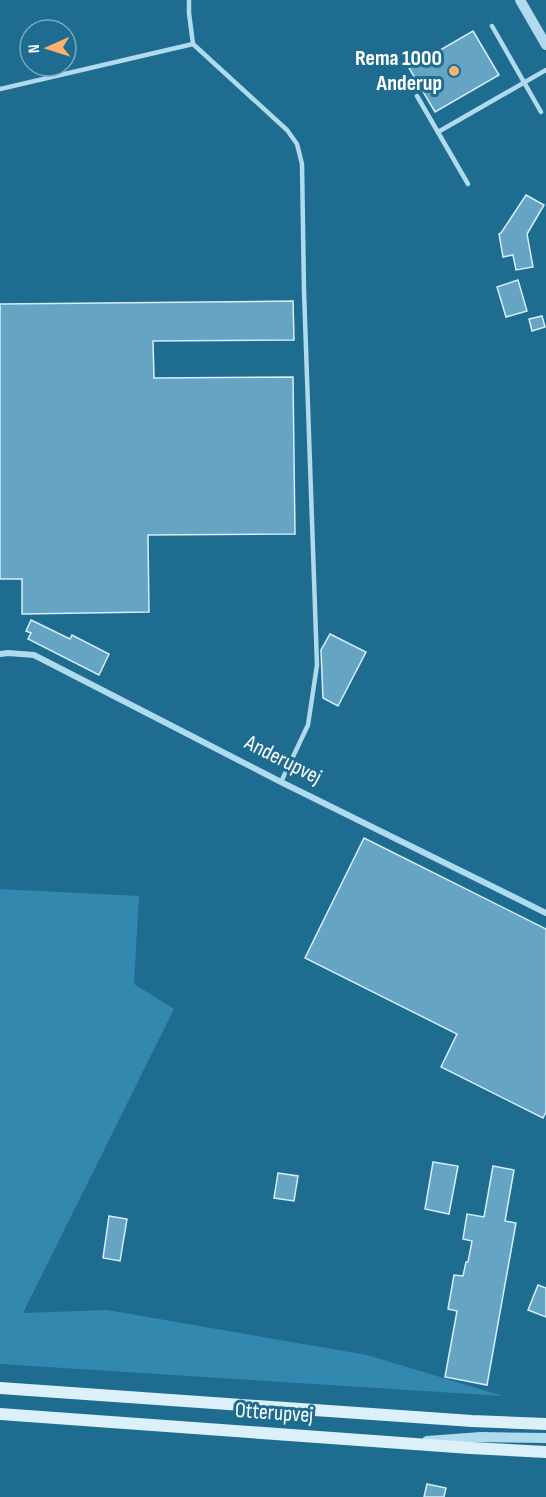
<svg xmlns="http://www.w3.org/2000/svg" width="546" height="1497" viewBox="0 0 546 1497" font-family="'Sofia Sans Condensed',sans-serif">
<style>
.green{fill:#3288ae}
.building{fill:#65a5c3;stroke:#d5eefa;stroke-width:1.5}
.lines{fill:none;stroke-linecap:round;stroke-linejoin:round}
.service{stroke:#b0daed;stroke-width:4.5}
.minor{stroke:#b0daed;stroke-width:6}
.tertiary{stroke:#b0daed;stroke-width:10}
.secondary{stroke:#dcf0fa;stroke-width:12}
.poi-dot{fill:#fbb270;stroke:#1f6c91;stroke-width:2}
.labels{text-anchor:middle;dominant-baseline:central;stroke-width:6;stroke-linejoin:round;paint-order:stroke}
.poi-label{font-size:22px;font-weight:bold;fill:#fff;stroke:#1f6c91;text-anchor:end}
.street-label{font-size:22px;fill:#fff;stroke:#1f6c91}
</style>
<rect width="100%" height="100%" fill="#1f6c91"/>
<!-- green -->
<polygon class="green" points="0,889 139,896 134,984 174,1009 23,1313 107,1310 367,1355 503,1396 0,1364"/>
<!-- building -->
<g class="building">
<polygon points="473,31 499,75 435,112 409,68"/>
<polygon points="526,195 544,205 527,234 533,267 516,270 513,255 503,257 499,234 501,233"/>
<polygon points="518,280 527,311 506,317 497,287"/>
<polygon points="293,301 294,340 153,341 154,378 293,377 295,534 148,535 149,612 22,614 22,579 0,579 0,304"/>
<polygon points="542,316 545,327 532,331 529,319"/>
<polygon points="31,620 70,639 72,635 109,654 99,675 28,639 31,633 26,631"/>
<polygon points="330,634 366,652 338,706 323,698 321,650"/>
<polygon points="364,838 546,929 546,1112 543,1118 441,1067 457,1034 305,958"/>
<polygon points="433,1162 458,1166 449,1214 425,1209"/>
<polygon points="493,1166 514,1170 505,1221 516,1223 487,1385 445,1377 457,1311 448,1309 454,1275 463,1276 466,1262 468,1262 472,1241 463,1239 467,1214 484,1217"/>
<polygon points="278,1173 298,1176 294,1201 274,1198"/>
<polygon points="109,1216 127,1219 120,1261 103,1258"/>
<polygon points="538,1285 546,1288 546,1317 528,1310"/>
<polygon points="427,1484 446,1488 444,1497 424,1497"/>
</g>
<g class="lines">
<!-- service -->
<g class="service">
<polyline points="492,26 541,112"/>
<polyline points="193,44 287,130 297,144 302,164 304,291 317,665 308,725 281,782"/>
<polyline points="0,89 193,44 189,13 189,0"/>
<polyline points="417,96 468,184"/>
<polyline points="438,132 546,70"/>
</g>
<!-- minor -->
<polyline class="minor" points="0,654 8,653 34,655 281,782 546,913"/>
<!-- tertiary -->
<g class="tertiary">
<polyline points="520,0 546,45"/>
<polyline points="427,1441 481,1437 546,1438"/>
</g>
<!-- secondary -->
<g class="secondary">
<polyline points="0,1388 472,1421 546,1424"/>
<polyline points="0,1414 470,1448 546,1452"/>
</g>
</g>
<!-- markers -->
<circle class="poi-dot" cx="454" cy="71" r="6"/>
<g class="labels">
<!-- poi labels -->
<g class="poi-label">
<text x="442" y="58">Rema 1000<tspan x="442" dy="25">Anderup</tspan></text>
</g>
<!-- street labels -->
<g class="street-label">
<text transform="translate(283 760) rotate(27)">Anderupvej</text>
<text transform="translate(274 1413) rotate(4)">Otterupvej</text>
</g>
</g>
<!-- north arrow -->
<g transform="translate(48 48) rotate(267)"><circle r="28" fill="#1f6c91" stroke="#79a7bd" stroke-width="1.5"/>
<path d="M0-4.5L10 22L0 15L-10 22Z" fill="#fbb270"/>
<text y="-9" font-size="16" font-weight="bold" text-anchor="middle" fill="#ffffff">N</text>
</g>
</svg>
